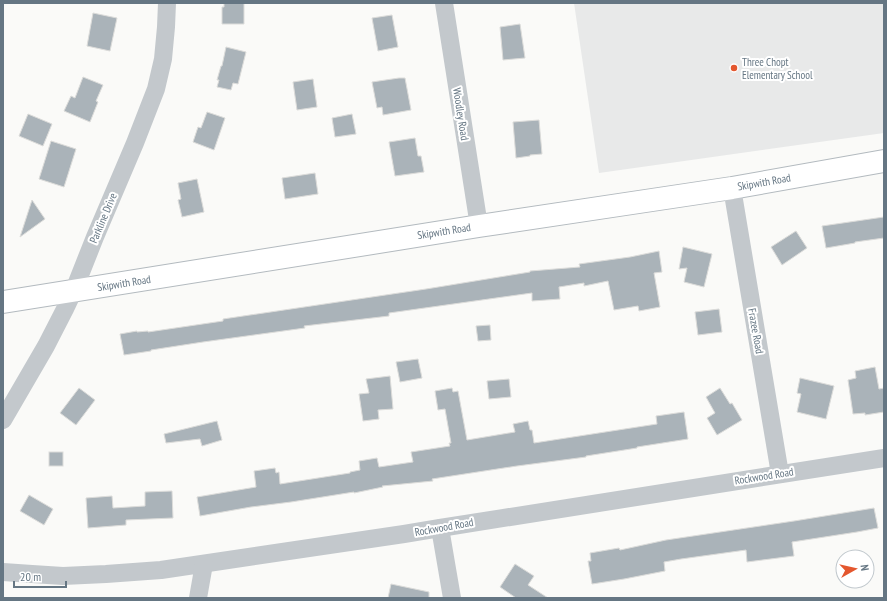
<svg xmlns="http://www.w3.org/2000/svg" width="887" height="601" viewBox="0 0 887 601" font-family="'PT Sans Narrow',sans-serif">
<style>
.built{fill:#e8e9e9}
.building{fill:#aab3b9;stroke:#dcdcda}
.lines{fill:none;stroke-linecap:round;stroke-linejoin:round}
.secondary-casing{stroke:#b3babf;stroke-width:24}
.street{stroke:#c3c8cc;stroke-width:18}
.secondary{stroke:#fff;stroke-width:22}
.poi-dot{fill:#e4572e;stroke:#fff;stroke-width:1.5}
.labels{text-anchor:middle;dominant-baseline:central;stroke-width:4;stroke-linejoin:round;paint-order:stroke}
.poi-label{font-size:11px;fill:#657683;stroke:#fff;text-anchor:start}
.street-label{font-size:11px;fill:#657683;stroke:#fff}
</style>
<rect width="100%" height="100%" fill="#fafaf8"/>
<!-- built -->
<polygon class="built" points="574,3 884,3 884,133 599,173"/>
<!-- building -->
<g class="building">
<polygon points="224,3 244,3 244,24 222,24 222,7 224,7"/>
<polygon points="93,13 117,18 110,51 87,46"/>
<polygon points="392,15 398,47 378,51 372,18"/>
<polygon points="520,24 525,58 503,60 500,27"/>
<polygon points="226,47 246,52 238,84 233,83 231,90 217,87 219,80 217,80 221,66 222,66"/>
<polygon points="83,77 103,85 96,101 98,102 90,122 64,111 71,96 75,98"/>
<polygon points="399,78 405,78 411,110 383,115 382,107 377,108 372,82"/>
<polygon points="313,79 317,107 297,110 293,82"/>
<polygon points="207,112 225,118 214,150 193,142 198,127 201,128"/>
<polygon points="28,114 52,124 43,146 19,136"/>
<polygon points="352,114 356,134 335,137 332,118"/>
<polygon points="539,120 542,154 530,155 530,156 516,158 513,122"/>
<polygon points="415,138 418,156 421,156 424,172 395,176 389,142"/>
<polygon points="51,141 76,149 64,187 39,179"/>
<polygon points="315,173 318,194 285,199 282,178"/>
<polygon points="197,179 204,212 182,217 178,200 181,199 178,183"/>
<polygon points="32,200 45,219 20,237"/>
<polygon points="884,217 884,238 855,242 855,243 826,248 822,226"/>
<polygon points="796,231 807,248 782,265 771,247"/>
<polygon points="683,247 712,254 704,287 684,282 687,268 679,269"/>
<polygon points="659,251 662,272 654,273 660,307 639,311 638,306 614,310 608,281 584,286 584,283 559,287 560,299 532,301 532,293 389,313 389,316 304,326 305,328 203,342 151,350 151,351 124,355 120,334 137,331 137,332 148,331 148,332 223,321 223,319 426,289 530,272 530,271 580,267 579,264 630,257"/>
<polygon points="719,309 722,332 698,335 695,312"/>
<polygon points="490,325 491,340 478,341 476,326"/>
<polygon points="418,359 422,378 400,382 396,362"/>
<polygon points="875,367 879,389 884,388 884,412 865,415 865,413 853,414 848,380 856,378 855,371"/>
<polygon points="390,376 393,409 378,410 379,419 363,421 359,394 369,393 366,379"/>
<polygon points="800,378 834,386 826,419 797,412 801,394 797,393"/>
<polygon points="509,379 511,397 489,399 487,381"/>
<polygon points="79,388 95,400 76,425 60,413"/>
<polygon points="452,388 453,392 458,391 467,440 515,432 513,424 528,421 530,430 532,430 534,443 657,424 656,416 684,412 688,439 637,447 637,448 586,456 586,457 517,466 432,479 433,481 382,486 383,487 354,493 354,492 291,502 251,507 200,516 197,497 256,487 254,471 275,468 276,473 279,472 280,484 350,473 350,472 360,470 359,461 377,458 379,467 413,462 411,452 450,446 449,443 451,443 445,409 438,410 435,391"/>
<polygon points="720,388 730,404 732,403 742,420 717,435 707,418 715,413 706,397"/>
<polygon points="217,421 222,440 202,446 200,439 166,443 164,434"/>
<rect x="49" y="452" width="14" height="14"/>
<polygon points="172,491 173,518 126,520 126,525 88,528 86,498 112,496 113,508 145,506 145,492"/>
<polygon points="29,495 53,509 44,525 20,511"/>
<polygon points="874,508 878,528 857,532 792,542 794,556 747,562 746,550 681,559 664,562 665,571 624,579 592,584 588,561 591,561 590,553 619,548 620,550 666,540 794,521"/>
<polygon points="515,564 534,576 528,585 548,598 516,598 500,587"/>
<polygon points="391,584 429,592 429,598 388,598"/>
</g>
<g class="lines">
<!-- secondary casing -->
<g class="secondary-casing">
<polyline id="secondary" points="3,302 479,226 732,188 884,161"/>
</g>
<!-- street -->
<g class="street">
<polyline points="444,3 479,226"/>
<polyline points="732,188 780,474"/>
<polyline points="3,420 46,346 65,309 74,290 95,237 135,143 156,89 163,59 166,27 167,3"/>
<polyline points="440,528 452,598"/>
<polyline points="3,572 32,574 63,576 106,574 161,570 404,534 440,528 884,458"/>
<polyline points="198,598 204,564"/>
</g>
<!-- secondary -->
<use href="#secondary" class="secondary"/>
</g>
<!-- markers -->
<circle class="poi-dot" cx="734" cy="68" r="4"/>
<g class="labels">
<!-- poi labels -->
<g class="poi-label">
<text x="742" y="62">Three Chopt<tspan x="742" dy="13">Elementary School</tspan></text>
</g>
<!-- street labels -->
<g class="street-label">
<text transform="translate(461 114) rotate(81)">Woodley Road</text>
<text transform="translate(764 182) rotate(-10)">Skipwith Road</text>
<text transform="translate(103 218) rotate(-67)">Parkline Drive</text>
<text transform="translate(444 231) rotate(-9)">Skipwith Road</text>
<text transform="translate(124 283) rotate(-9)">Skipwith Road</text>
<text transform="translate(756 331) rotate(80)">Frazee Road</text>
<text transform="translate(764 476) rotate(-9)">Rockwood Road</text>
<text transform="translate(444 527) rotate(-10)">Rockwood Road</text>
</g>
</g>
<!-- border -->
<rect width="887" height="601" fill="none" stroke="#657683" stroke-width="8"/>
<!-- north arrow -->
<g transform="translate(855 569) rotate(82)"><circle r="19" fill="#ffffff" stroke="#c1c8cd"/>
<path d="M0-3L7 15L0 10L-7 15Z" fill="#e4572e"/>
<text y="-6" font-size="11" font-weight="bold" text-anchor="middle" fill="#657683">N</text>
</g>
<!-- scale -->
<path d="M14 581v6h52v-6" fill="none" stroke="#657683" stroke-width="2"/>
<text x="20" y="581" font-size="12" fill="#657683" stroke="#ffffff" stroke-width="3" paint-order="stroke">20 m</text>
</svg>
